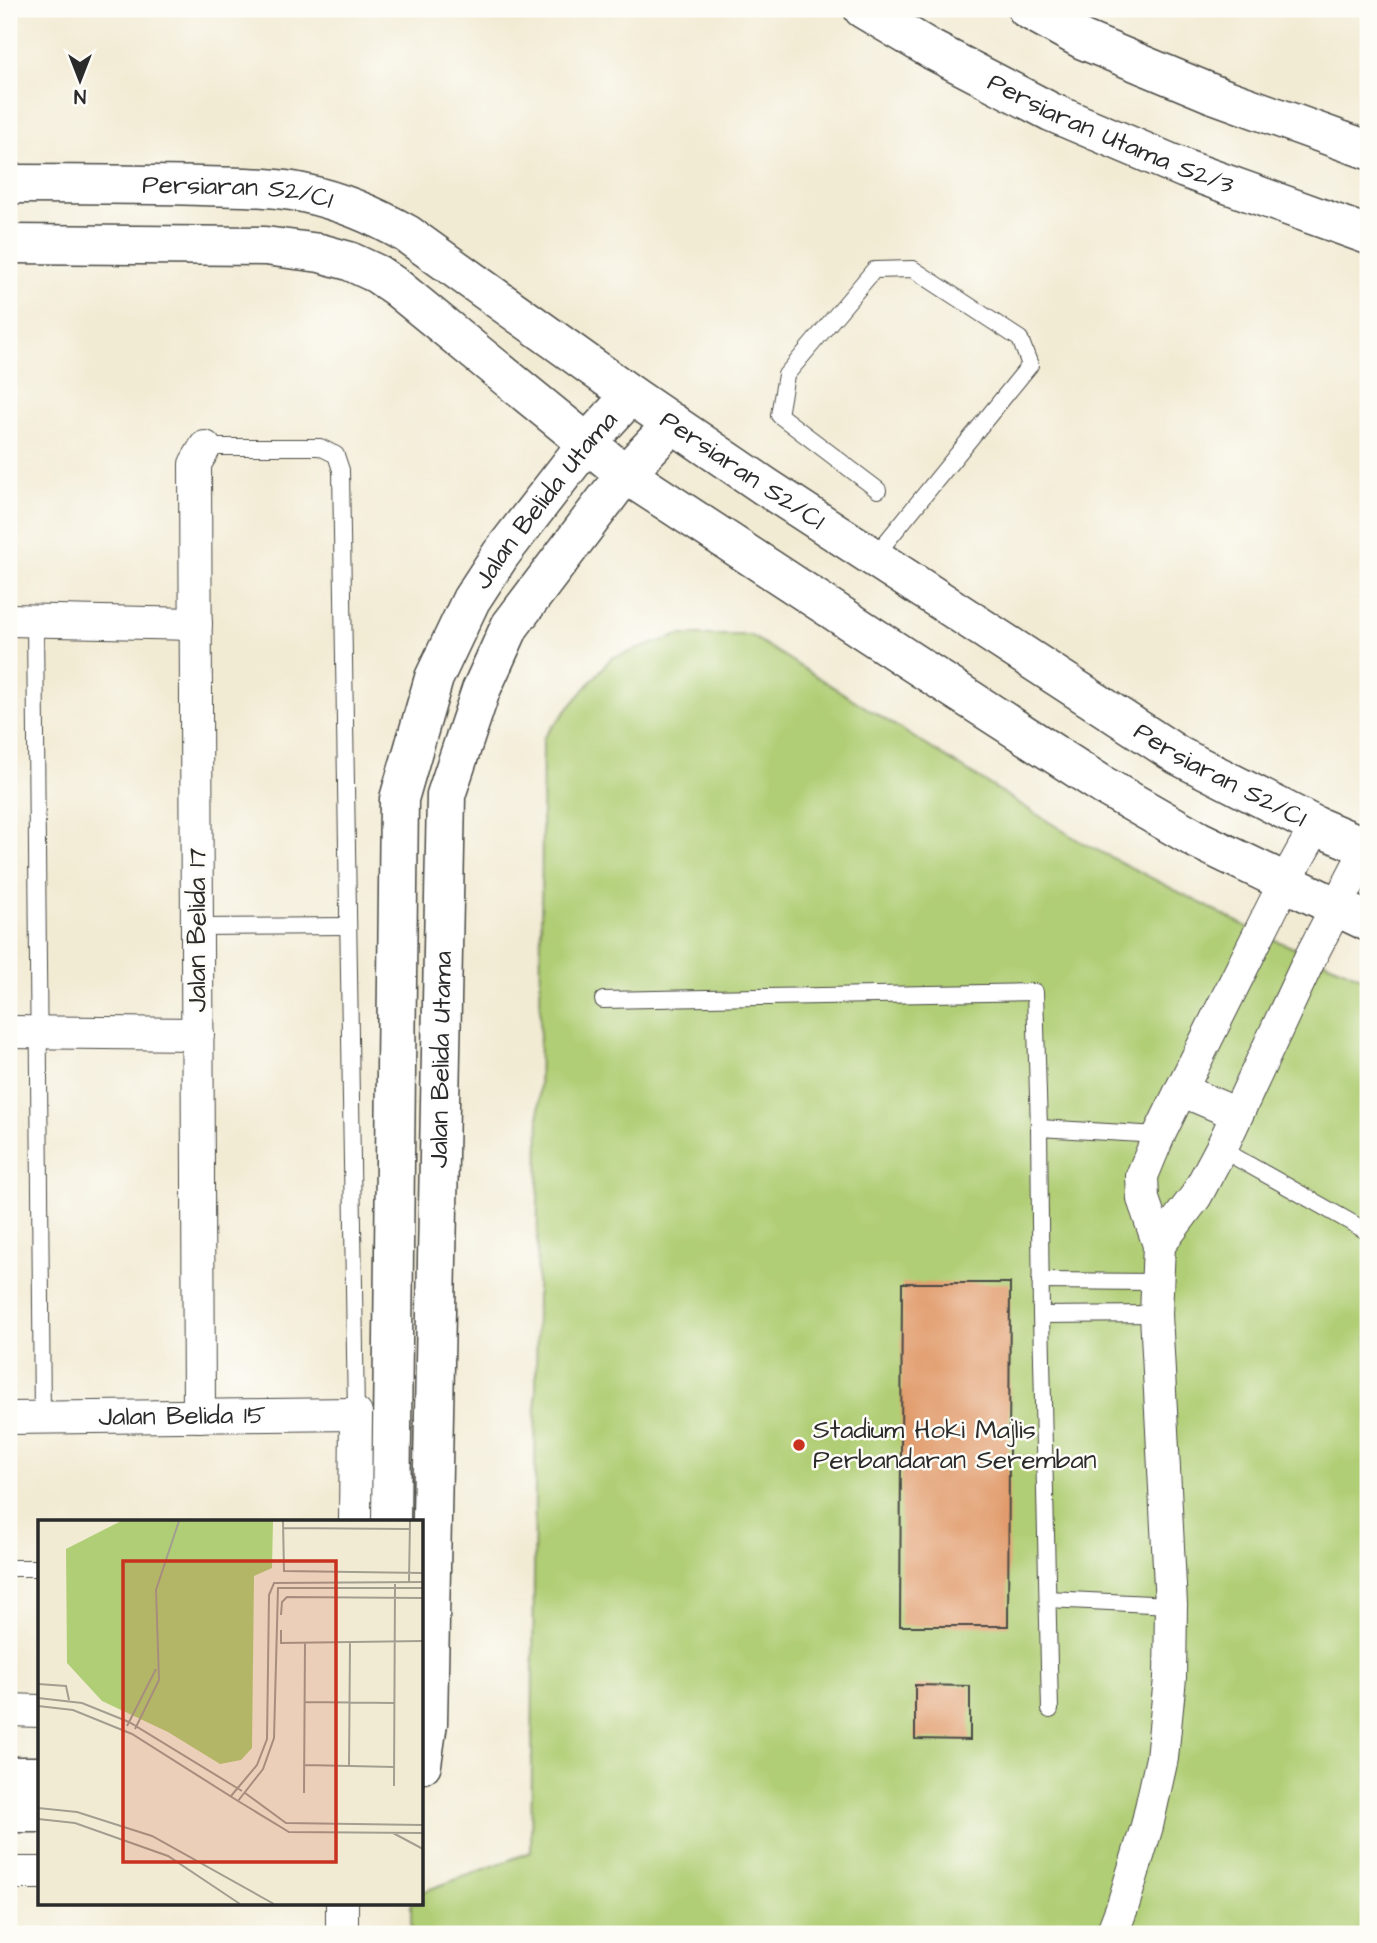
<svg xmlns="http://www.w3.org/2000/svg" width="1377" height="1943" viewBox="0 0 1377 1943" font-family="'Architects Daughter',sans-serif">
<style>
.green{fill:#b0ce75;stroke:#6e7c50;stroke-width:2}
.building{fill:#e19b6c}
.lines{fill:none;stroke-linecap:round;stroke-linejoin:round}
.lane-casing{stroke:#494844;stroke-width:18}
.street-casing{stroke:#494844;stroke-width:34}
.secondary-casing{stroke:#494844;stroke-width:41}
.lane{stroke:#fff;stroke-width:16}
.street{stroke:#fff;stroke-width:32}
.secondary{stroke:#fff;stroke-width:38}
.poi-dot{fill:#c8321e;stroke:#fdfcf7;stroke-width:2.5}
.labels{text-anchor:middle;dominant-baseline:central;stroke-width:5;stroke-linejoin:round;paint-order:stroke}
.street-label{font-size:26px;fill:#2b2b2b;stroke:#fdfcf7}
.poi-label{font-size:26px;fill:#2b2b2b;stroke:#fdfcf7;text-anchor:start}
.inset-road{fill:none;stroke:#a29e90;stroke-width:2}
.view{fill:#c8321e;fill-opacity:0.15;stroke:#c8321e;stroke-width:3.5}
.inset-edge{fill:none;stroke:#2b2b2b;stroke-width:3.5}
</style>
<rect width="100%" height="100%" fill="#fdfcf7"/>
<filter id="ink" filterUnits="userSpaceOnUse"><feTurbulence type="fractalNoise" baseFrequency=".0143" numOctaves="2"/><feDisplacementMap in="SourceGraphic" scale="14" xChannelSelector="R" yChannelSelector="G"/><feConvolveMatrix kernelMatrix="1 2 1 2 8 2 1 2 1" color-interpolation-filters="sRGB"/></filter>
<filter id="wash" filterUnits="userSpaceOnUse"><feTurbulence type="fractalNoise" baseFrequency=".00686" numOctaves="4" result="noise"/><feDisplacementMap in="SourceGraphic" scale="28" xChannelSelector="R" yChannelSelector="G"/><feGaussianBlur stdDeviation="1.57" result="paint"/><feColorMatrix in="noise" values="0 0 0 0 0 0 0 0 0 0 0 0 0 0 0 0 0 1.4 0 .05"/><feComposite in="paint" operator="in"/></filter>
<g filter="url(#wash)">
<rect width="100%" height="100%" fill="#f2ebd4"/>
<!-- green -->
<polygon class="green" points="680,635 750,635 1081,842 1259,933 1368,980 1368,1934 411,1934 411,1903 422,1903 422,1892 531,1852 543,738 611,658"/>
<g id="blocks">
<!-- building -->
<g class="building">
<polygon points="902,1283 1010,1283 1008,1626 900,1626"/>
<polygon points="915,1685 970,1686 970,1740 915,1739"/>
</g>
</g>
</g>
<g filter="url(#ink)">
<use href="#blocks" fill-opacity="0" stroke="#494844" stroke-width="2"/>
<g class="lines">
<!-- lane casing -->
<g class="lane-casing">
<g id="lane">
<polyline points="205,447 320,447 336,455 341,470 356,1414"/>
<polyline points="874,557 1030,365 1020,339 913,269 874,270 786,375 779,415 878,490"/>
<polyline points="35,621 42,1418"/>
<polyline points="197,927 348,926"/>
<polyline points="603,1000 1035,992 1039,1128"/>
<polyline points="1221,1149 1368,1232"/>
<polyline points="1040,1281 1156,1282"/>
<polyline points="1041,1315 1156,1314"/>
<polyline points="9,1568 40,1568"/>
<polyline points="1048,1599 1171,1605"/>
<polyline points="1050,1710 1041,1315 1039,1128 1159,1135"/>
</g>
</g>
<!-- street casing -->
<g class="street-casing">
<g id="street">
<polyline points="9,620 196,624"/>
<polyline points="9,1032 198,1034"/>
<polyline points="1181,1090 1237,1114"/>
<polyline points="1159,1245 1196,1196 1221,1149 1311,956 1367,848"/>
<polyline points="199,1416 195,464 205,447"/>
<path id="s1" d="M 9,1418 L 356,1414 L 355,1521"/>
<polyline points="9,1710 40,1711"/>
<polyline points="9,1873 40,1873"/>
<polyline points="342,1903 342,1934"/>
<polyline points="1112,1934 1123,1905 1147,1826 1162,1758 1170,1678 1171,1605 1156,1314 1159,1245 1143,1199 1142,1176 1159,1135 1181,1090 1285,882 1316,826"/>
</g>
</g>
<!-- secondary casing -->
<g class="secondary-casing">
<g id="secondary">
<path id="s2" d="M 863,9 L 932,50 L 1051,112 L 1185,169 L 1368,235"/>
<polyline points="1027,9 1083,40 1213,94 1368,150"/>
<path id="s3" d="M 9,184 C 73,184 137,184 201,186 C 235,187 270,186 303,193 C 340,201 374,215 407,234 L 631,395 L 766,487 L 1179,756 L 1316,826 L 1368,848"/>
<polyline points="9,244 265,246 320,253 349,261 377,274 396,287 625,474 912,662 1104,786 1198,840 1368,922"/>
<path id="s4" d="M 391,1521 L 399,799 L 434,678 L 471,600 L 501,554 L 587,443 L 631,395"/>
<path id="s5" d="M 422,1764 L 428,1723 L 446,795 L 481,690 L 510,626 L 625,474 L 673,423"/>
<polyline points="9,1776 40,1776"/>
<polyline points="9,1813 40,1813"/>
</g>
</g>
<!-- lane -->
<use href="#lane" class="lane"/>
<!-- street -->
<use href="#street" class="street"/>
<!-- secondary -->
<use href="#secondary" class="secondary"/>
</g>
</g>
<!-- markers -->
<circle class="poi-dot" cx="799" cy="1445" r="7"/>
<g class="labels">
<!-- street labels -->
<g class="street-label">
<text stroke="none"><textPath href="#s2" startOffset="278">Persiaran Utama S2/3</textPath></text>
<text stroke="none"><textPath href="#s3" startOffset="229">Persiaran S2/C1</textPath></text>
<text stroke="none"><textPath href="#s3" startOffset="817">Persiaran S2/C1</textPath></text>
<text stroke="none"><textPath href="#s4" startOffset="1059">Jalan Belida Utama</textPath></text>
<text stroke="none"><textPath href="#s3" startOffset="1384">Persiaran S2/C1</textPath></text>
<text transform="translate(197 930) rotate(-90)">Jalan Belida 17</text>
<text stroke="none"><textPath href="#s5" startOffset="705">Jalan Belida Utama</textPath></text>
<text stroke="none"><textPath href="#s1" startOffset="173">Jalan Belida 15</textPath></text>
</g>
<!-- poi labels -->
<g class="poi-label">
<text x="813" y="1430">Stadium Hoki Majlis<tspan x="813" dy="30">Perbandaran Seremban</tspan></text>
</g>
</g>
<!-- overview -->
<g transform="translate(38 1520)">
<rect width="385" height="385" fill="#f2ebd4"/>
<path d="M 83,1 L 235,1 L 234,48 L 216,56 L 214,228 L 203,240 L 182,244 L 130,212 L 64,181 L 29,143 L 28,29 Z" fill="#b0ce75"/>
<path class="inset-road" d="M 245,1 L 246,51 L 385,53M 245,8 L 372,9M 371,62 L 372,1M 243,95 L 244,82 L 249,77 L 385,78M 243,110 L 243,123 L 385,121M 0,164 L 28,166 L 31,180M 0,178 L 44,183 L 91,202 L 204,271M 267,182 L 357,183M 0,186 L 35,190 L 94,214 L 200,281 L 225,249 L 236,218 L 240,68 L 385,68M 89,206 L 118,149M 97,209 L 121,160 L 118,70 L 141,1M 267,245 L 357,247M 311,246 L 312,122M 356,266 L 357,64M 207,273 L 248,303 L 385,305M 266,273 L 267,123M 193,276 L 219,245 L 229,219 L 231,75 L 236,63 L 385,62M 200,281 L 251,312 L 385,313M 0,288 L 39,292 L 114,316 L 236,384M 0,299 L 37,303 L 130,336 L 202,384M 355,313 L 385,329"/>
<path class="view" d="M 85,41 L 298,41 L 298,342 L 85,342 Z"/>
<rect width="385" height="385" class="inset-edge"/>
</g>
<!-- margin -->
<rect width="1377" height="1943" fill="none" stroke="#fdfcf7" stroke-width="35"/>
<!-- north arrow -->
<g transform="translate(80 80) rotate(180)" stroke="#fdfcf7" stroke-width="5" paint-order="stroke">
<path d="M0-5L12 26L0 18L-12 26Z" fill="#2b2b2b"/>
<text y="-10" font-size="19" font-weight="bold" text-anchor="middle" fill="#2b2b2b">N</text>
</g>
</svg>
